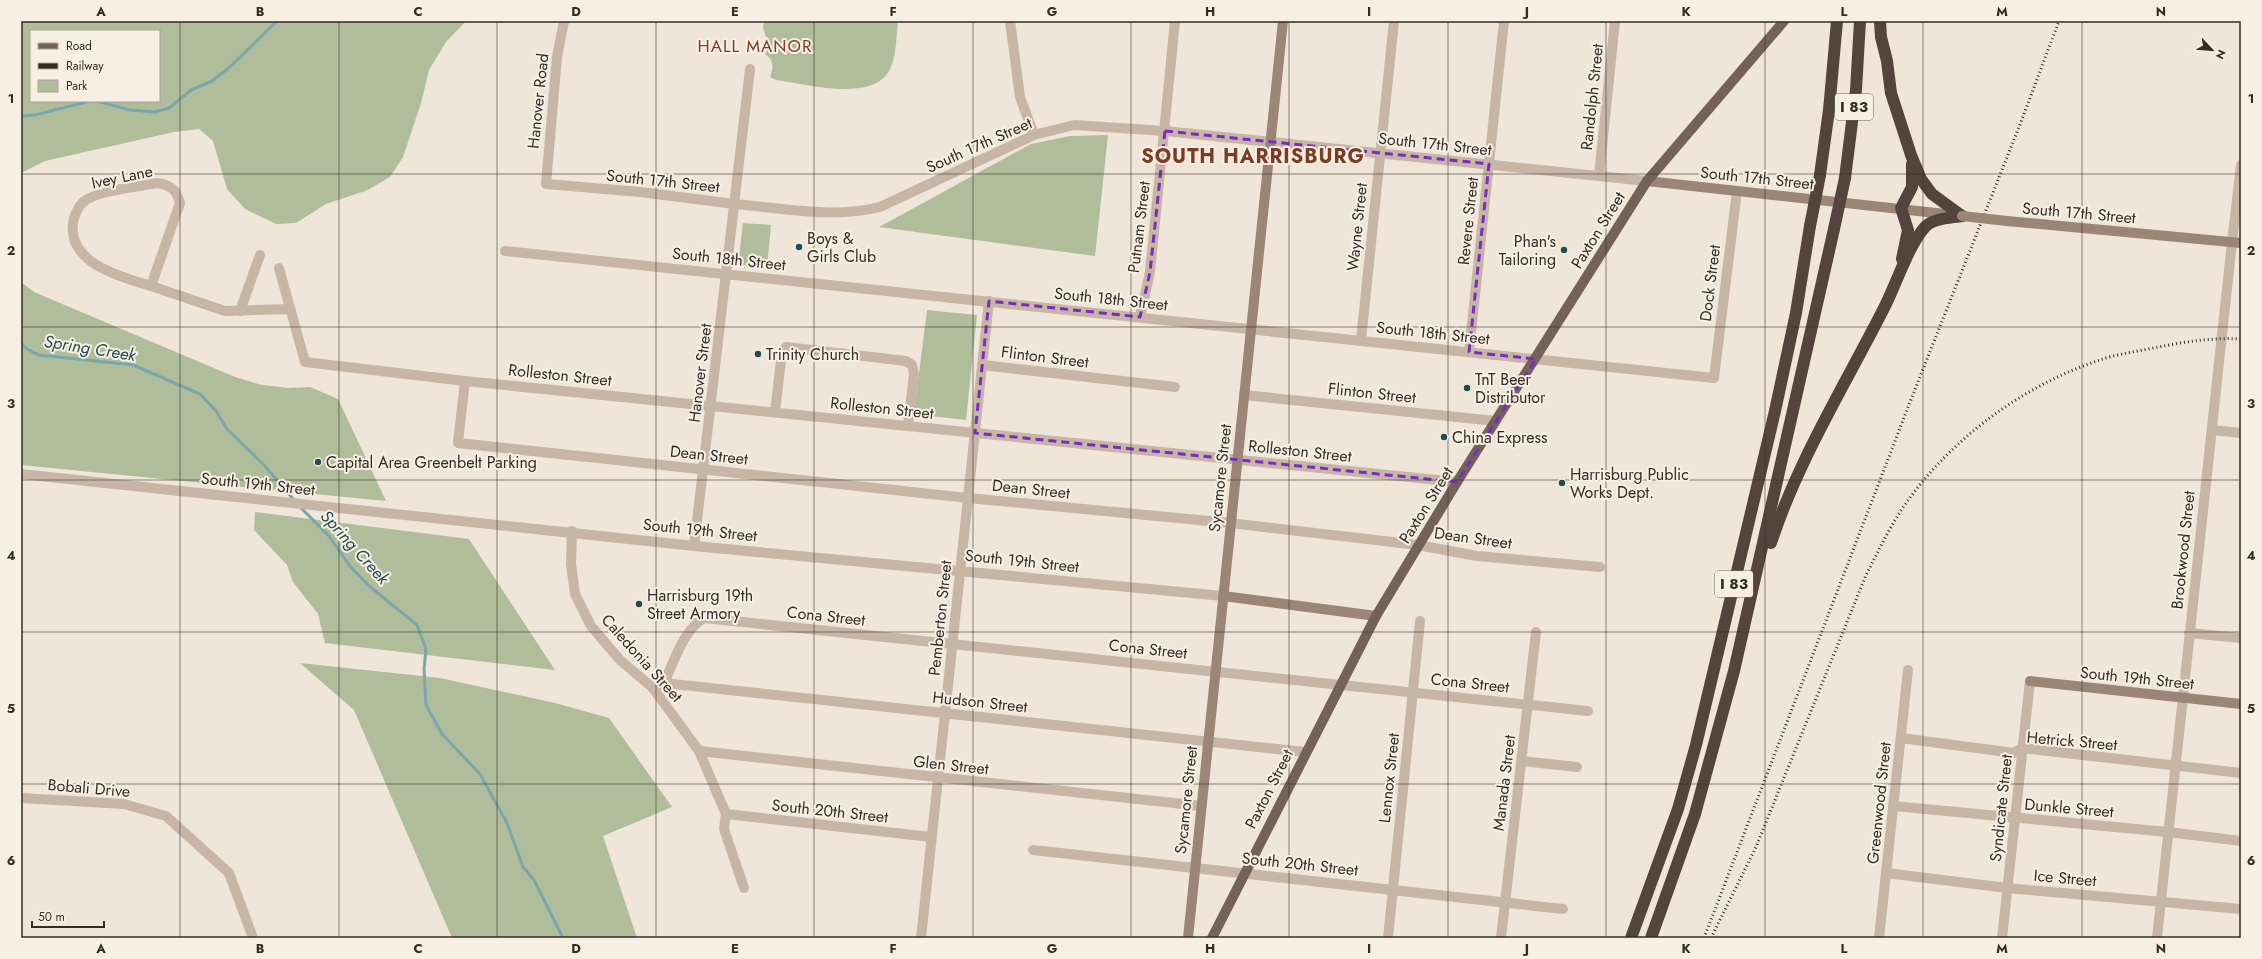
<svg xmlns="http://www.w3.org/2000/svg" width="2262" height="959" viewBox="0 0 2262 959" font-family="Jost,sans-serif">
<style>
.green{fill:#b0bd9a;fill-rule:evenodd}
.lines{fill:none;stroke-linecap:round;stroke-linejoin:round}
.stream{stroke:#79a7ab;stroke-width:3}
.minor{stroke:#c7b6a6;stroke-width:10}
.tertiary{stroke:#c7b6a6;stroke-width:10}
.secondary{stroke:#9a8577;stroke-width:10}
.primary{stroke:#746258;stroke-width:10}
.motorway{stroke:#53453e;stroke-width:12}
.rail{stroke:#332b26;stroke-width:3;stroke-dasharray:1 3;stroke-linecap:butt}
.secondary-bridge{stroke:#9a8577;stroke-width:10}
.motorway-bridge{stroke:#53453e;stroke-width:12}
.marked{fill:none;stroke:#7b2cbf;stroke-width:3;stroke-dasharray:8 5;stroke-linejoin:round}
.grid{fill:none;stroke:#332b26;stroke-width:1;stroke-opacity:0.55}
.poi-dot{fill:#1e4d52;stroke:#f8efe4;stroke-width:1.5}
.labels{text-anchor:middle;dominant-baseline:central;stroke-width:4;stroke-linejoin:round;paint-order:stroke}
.shield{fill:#f8efe4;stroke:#6e665f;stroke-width:1}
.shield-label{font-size:15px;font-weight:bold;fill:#332b26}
.street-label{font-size:16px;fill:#332b26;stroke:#f8efe4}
.poi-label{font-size:16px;fill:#332b26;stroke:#f8efe4;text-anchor:start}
.neighbourhood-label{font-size:17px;letter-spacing:1px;fill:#7d3c24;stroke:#f8efe4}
.water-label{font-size:17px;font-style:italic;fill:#1e4d52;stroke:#f8efe4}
.district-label{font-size:20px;font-weight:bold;letter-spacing:1px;fill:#7d3c24;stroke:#f8efe4}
.neatline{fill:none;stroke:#332b26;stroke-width:1.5}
.grid-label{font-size:13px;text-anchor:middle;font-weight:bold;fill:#332b26}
</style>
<rect width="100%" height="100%" fill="#efe5d9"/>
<!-- green -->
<g class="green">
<path d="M 21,21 L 466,21 L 446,42 L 429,70 L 421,103 L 403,157 L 390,177 L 368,190 L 326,204 L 296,223 L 276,224 L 245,209 L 227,189 L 213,141 L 199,129 L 174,132 L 45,161 L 21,173 ZM 31,31 L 159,31 L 159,101 L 31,101 Z"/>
<path d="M 764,21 L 898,21 C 896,37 897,61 887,74 C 867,101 805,84 776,80 L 770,77 C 774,68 774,60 765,54 L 769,46 L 763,28 Z"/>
<polygon points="1108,135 1095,256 879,227 1031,144 1070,136"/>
<polygon points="743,223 771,225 767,267 738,265"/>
<polygon points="21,282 34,292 235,377 262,385 289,388 310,387 338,399 386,501 21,465"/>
<polygon points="927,310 977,315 966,420 914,414"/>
<polygon points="255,512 469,539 555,670 325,643 318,614 293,582 287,565 254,530"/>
<polygon points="300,663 440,678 555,703 609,718 672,807 603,836 637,938 452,938 354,710"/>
</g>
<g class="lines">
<!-- stream -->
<g class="stream">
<polyline points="97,101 130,110 155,112 169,108 191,90 212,81 231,66 277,21"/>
<polyline points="21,116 35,115 90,101"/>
<polyline points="21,343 27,349 39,355 133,365 200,394 216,411 227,429 264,465 294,500"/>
<polyline points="300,507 328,535 350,566 368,585 417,625 426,649 424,669 426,705 442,734 480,774 507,823 523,867 534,880 563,938"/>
</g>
<!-- minor -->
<g class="minor">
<polyline points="564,21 557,57 546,184 640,192 734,204"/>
<polyline points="1010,21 1020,97 1034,135"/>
<polyline points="1599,176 1615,21"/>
<path d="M 157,183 C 171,185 176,189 180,203 L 151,286 C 121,277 68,264 73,223 C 74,216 78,207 83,202 C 98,190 138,187 157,183 Z"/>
<polyline points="2232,242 2241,165"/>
<polyline points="505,251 1714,378 1737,191"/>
<polyline points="279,268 305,362 465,381 1457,482"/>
<polyline points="151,286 225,311 289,309"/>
<polyline points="240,311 260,255"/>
<polyline points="1140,317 1150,272 1175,21"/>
<polyline points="1361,340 1394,21"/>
<polyline points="1469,352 1504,21"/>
<polyline points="982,365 1175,387"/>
<polyline points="465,381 458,443 968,498 1230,523 1418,545 1477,556 1600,567"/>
<polyline points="1244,395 1496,421"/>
<polyline points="775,412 782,352 786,347 906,361 912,365 914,374 908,425"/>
<polyline points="2212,430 2241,433"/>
<polyline points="572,531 571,564 575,594 591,626 620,660 653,688 699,751 726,814 724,829 744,888"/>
<polyline points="694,546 750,69"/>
<polyline points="2189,633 2241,638"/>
<path d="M 664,683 C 674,662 683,630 704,618 L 1588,711"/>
<polyline points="653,688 664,683 1305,752"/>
<polyline points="1901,738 2014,753 2022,748 2241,773"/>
<polyline points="699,751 1201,806"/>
<polyline points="1522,761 1577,767"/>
<polyline points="21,798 124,804 166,816 229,873 253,938"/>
<polyline points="1893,806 2168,832 2241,841"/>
<polyline points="726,814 931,837"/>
<polyline points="1033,850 1563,909"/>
<polyline points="1886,873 2007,888 2241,909"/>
<polyline points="921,938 989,301"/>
<polyline points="1388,938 1420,621"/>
<polyline points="1501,938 1536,632"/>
<polyline points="1879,938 1908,670"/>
<polyline points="2002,938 2030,681"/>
</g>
<!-- tertiary -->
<g class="tertiary">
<path d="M 734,204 C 783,208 832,219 880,207 L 1034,135 L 1074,125 L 1165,131 L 1647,181"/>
<polyline points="21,474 694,546 1223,596"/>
<polyline points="2157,938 2232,242"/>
</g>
<!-- secondary -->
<g class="secondary">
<polyline points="1647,181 1954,215"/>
<polyline points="2007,221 2241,243"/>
<polyline points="1223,596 1376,616"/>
<polyline points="2030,681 2241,704"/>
<polyline points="1188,938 1283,21"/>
</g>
<!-- primary -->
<polyline class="primary" points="1212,938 1376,616 1457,482 1647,181 1784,21"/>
<!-- motorway -->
<g class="motorway">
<polyline points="1880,21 1881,37 1887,61 1891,93 1911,155 1921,179 1932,194 1962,216"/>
<polyline points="1820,175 1829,110 1837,21"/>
<polyline points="1845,178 1856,90 1860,21"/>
<polyline points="1902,259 1908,230 1901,208 1912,187 1912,164"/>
<path d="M 1771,543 C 1798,460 1845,385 1884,308 C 1896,285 1908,246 1925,227 C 1933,218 1951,218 1962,216"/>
<polyline points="1631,938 1678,809 1696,745 1775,411 1796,313 1810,226"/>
<polyline points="1651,938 1695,814 1734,671 1834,229"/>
</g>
<!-- rail -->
<g class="rail">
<polyline points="1704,938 1910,402 2021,122 2059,21"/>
<path d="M 1711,938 L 1756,847 L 1866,575 C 1878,552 1889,528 1904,506 C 1952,437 2026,383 2106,358 C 2120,354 2134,352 2148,349 C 2179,343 2209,337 2241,339"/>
</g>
<!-- secondary-bridge -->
<polyline class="secondary-bridge" points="1962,216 2007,221"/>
<!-- motorway-bridge -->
<g class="motorway-bridge">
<polyline points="1810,226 1820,175"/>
<polyline points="1834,229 1845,178"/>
</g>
</g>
<!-- marked area -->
<path class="marked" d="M 1165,131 L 1489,164 L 1469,352 L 1536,359 L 1457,482 L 975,433 L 989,301 L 1140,317 L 1150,272 Z"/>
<!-- grid -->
<path class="grid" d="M 180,21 L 180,938M 339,21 L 339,938M 497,21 L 497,938M 656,21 L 656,938M 814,21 L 814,938M 973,21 L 973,938M 1131,21 L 1131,938M 1289,21 L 1289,938M 1448,21 L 1448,938M 1606,21 L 1606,938M 1765,21 L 1765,938M 1923,21 L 1923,938M 2082,21 L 2082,938M 21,174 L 2241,174M 21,327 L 2241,327M 21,480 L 2241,480M 21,632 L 2241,632M 21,784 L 2241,784"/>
<!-- markers -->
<g class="poi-dot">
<circle cx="799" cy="247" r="4"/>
<circle cx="1564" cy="250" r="4"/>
<circle cx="758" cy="354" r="4"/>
<circle cx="1467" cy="388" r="4"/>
<circle cx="1444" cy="437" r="4"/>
<circle cx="318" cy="462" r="4"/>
<circle cx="1562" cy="483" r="4"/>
<circle cx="639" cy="604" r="4"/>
</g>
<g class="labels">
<!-- shield labels -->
<g class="shield">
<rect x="1835" y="94" width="38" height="26" rx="3"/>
<rect x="1715" y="571" width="38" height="26" rx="3"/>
</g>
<g class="shield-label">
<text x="1854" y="107">I 83</text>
<text x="1734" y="584">I 83</text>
</g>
<!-- street labels -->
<g class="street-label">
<text transform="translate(1592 97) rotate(-84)">Randolph Street</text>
<text transform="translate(538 101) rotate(-84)">Hanover Road</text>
<text transform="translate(1435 144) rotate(6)">South 17th Street</text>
<text transform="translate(979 145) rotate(-24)">South 17th Street</text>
<text transform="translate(122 177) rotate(-12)">Ivey Lane</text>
<text transform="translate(1757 178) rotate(6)">South 17th Street</text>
<text transform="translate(663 181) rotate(6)">South 17th Street</text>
<text transform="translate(2079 213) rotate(5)">South 17th Street</text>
<text transform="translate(1468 221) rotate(-84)">Revere Street</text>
<text transform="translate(1139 227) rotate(-83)">Putnam Street</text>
<text transform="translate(1357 227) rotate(-84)">Wayne Street</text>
<text transform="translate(1598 230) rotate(-58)">Paxton Street</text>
<text transform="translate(729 259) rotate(6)">South 18th Street</text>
<text transform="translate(1710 283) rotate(-83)">Dock Street</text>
<text transform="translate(1111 299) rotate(6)">South 18th Street</text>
<text transform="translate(1433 333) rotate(6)">South 18th Street</text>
<text transform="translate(1045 357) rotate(7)">Flinton Street</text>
<text transform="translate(700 373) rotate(-83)">Hanover Street</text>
<text transform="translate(560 375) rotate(6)">Rolleston Street</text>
<text transform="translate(1372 393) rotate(6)">Flinton Street</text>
<text transform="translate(882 408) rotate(6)">Rolleston Street</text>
<text transform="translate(1300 451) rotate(6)">Rolleston Street</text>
<text transform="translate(709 455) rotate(6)">Dean Street</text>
<text transform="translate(1220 478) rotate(-84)">Sycamore Street</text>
<text transform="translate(258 484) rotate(6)">South 19th Street</text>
<text transform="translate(1031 489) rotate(6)">Dean Street</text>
<text transform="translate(1426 505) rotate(-58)">Paxton Street</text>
<text transform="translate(700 530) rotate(6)">South 19th Street</text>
<text transform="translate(1473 538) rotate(8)">Dean Street</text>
<text transform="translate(2183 550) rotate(-84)">Brookwood Street</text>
<text transform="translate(1022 561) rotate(6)">South 19th Street</text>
<text transform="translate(826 616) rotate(6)">Cona Street</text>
<text transform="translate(940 618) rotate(-84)">Pemberton Street</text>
<text transform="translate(1148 649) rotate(6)">Cona Street</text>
<text transform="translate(642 658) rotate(48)">Caledonia Street</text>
<text transform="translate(2137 678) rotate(6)">South 19th Street</text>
<text transform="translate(1470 683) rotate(6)">Cona Street</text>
<text transform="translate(980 702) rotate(6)">Hudson Street</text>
<text transform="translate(2072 741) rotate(5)">Hetrick Street</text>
<text transform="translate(951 765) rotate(6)">Glen Street</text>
<text transform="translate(1389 778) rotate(-84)">Lennox Street</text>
<text transform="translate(1504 783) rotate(-83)">Manada Street</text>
<text transform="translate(89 788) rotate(5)">Bobali Drive</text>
<text transform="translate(1269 789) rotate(-63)">Paxton Street</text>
<text transform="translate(1186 800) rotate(-84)">Sycamore Street</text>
<text transform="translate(1879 803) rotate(-84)">Greenwood Street</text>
<text transform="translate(2001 808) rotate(-84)">Syndicate Street</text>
<text transform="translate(2069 808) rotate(5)">Dunkle Street</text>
<text transform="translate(830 811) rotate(6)">South 20th Street</text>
<text transform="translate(1300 864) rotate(6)">South 20th Street</text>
<text transform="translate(2065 878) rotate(5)">Ice Street</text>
</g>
<!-- poi labels -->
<g class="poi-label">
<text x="807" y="238">Boys &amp;<tspan x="807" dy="18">Girls Club</tspan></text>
<text x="1556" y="241" text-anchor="end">Phan's<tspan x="1556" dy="18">Tailoring</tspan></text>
<text x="766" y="354">Trinity Church</text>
<text x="1475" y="379">TnT Beer<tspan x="1475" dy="18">Distributor</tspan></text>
<text x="1452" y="437">China Express</text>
<text x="326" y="462">Capital Area Greenbelt Parking</text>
<text x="1570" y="474">Harrisburg Public<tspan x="1570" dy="18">Works Dept.</tspan></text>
<text x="647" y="595">Harrisburg 19th<tspan x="647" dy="18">Street Armory</tspan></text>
</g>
<!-- neighbourhood labels -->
<g class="neighbourhood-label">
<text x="755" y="46">HALL MANOR</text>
</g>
<!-- water labels -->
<g class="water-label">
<text transform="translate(90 348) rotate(9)">Spring Creek</text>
<text transform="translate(355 547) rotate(48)">Spring Creek</text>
</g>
<!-- district labels -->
<g class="district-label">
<text x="1253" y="156">SOUTH HARRISBURG</text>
</g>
</g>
<!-- border -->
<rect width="2262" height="959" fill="none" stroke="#f8efe4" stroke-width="44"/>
<!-- legend -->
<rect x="30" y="30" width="130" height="72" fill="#f8efe4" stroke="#a9a198"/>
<rect x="38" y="43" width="20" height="6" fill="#746258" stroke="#a9a198"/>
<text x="66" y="50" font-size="12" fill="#332b26">Road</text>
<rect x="38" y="63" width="20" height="6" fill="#332b26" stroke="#a9a198"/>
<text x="66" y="70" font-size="12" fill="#332b26">Railway</text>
<rect x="38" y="80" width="20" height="12" fill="#b0bd9a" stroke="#a9a198"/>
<text x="66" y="90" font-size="12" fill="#332b26">Park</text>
<!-- north arrow -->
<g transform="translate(2212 50) rotate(116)" stroke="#f8efe4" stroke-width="3" paint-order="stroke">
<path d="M0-3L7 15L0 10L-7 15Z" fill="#332b26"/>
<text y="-6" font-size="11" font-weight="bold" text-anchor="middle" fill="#332b26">N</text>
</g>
<!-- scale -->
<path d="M32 921v6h72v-6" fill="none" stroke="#332b26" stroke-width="2"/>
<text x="38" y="921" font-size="12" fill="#332b26" stroke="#f8efe4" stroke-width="3" paint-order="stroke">50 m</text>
<rect x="22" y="22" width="2218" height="915" class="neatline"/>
<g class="grid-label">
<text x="101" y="16">A</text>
<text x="260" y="16">B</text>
<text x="418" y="16">C</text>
<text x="576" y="16">D</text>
<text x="735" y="16">E</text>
<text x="893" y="16">F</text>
<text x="1052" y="16">G</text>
<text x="1210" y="16">H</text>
<text x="1369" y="16">I</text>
<text x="1527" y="16">J</text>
<text x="1686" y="16">K</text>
<text x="1844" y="16">L</text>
<text x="2002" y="16">M</text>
<text x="2161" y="16">N</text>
<text x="11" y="103">1</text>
<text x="2251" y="103">1</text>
<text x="11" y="255">2</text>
<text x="2251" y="255">2</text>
<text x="11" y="408">3</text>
<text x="2251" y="408">3</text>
<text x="11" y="560">4</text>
<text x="2251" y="560">4</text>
<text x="11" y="713">5</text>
<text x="2251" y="713">5</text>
<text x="11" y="865">6</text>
<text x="2251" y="865">6</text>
<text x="101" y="953">A</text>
<text x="260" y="953">B</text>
<text x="418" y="953">C</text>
<text x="576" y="953">D</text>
<text x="735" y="953">E</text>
<text x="893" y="953">F</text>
<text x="1052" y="953">G</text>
<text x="1210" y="953">H</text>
<text x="1369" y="953">I</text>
<text x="1527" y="953">J</text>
<text x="1686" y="953">K</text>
<text x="1844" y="953">L</text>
<text x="2002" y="953">M</text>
<text x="2161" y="953">N</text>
</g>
</svg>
